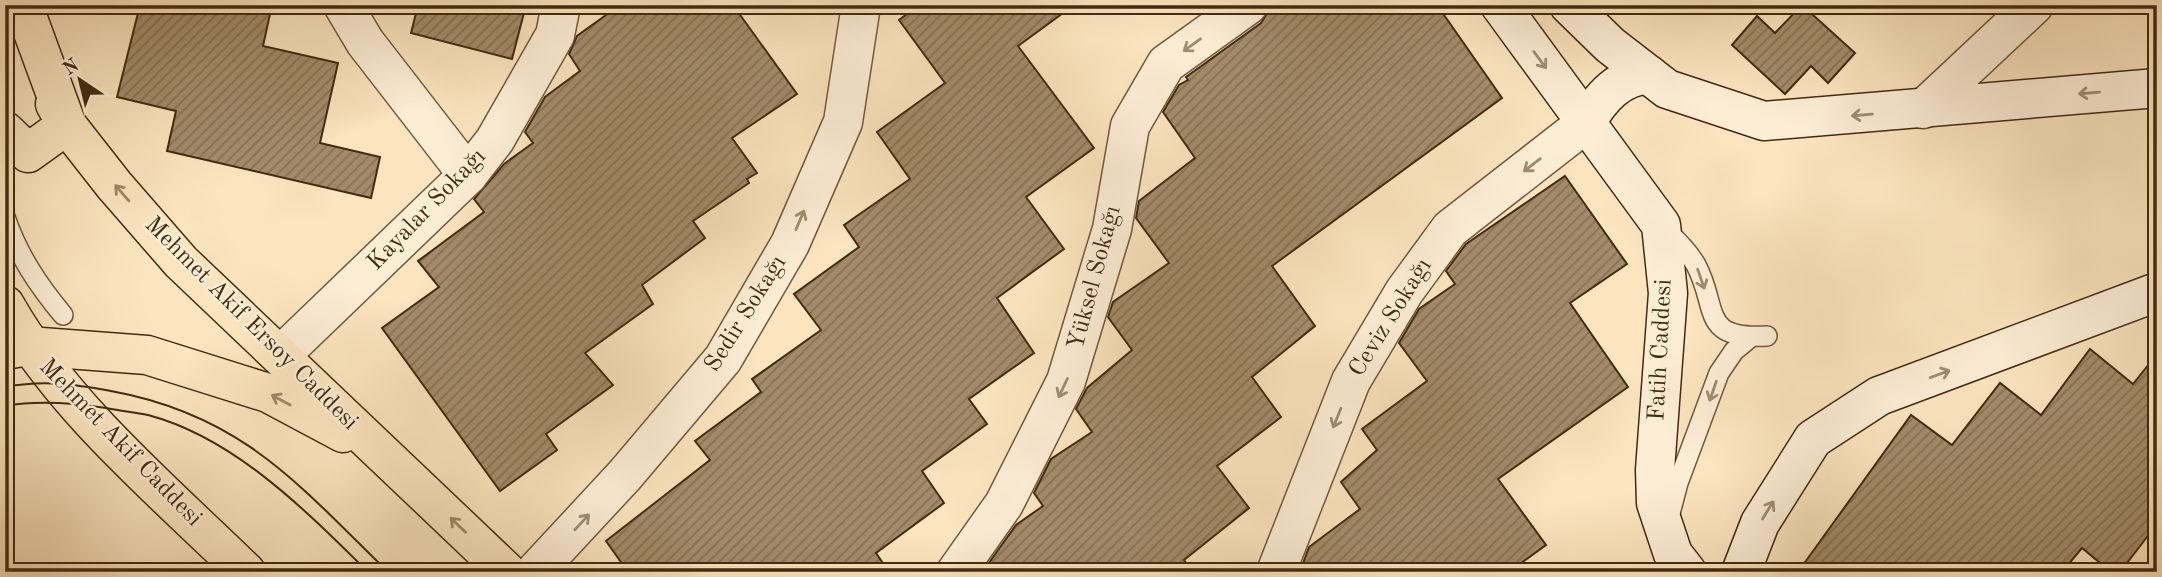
<svg xmlns="http://www.w3.org/2000/svg" width="2162" height="577" viewBox="0 0 2162 577" font-family="'Old Standard TT',serif">
<style>
.building{fill:url(#building-hatch);stroke:#432a10;stroke-width:2}
.lines{fill:none;stroke-linecap:round;stroke-linejoin:round}
.service-casing{stroke:#71583c;stroke-width:22}
.minor-casing{stroke:#71583c;stroke-width:41}
.secondary-casing{stroke:#432a10;stroke-width:41}
.primary-casing{stroke:#432a10;stroke-width:41}
.service{stroke:#fcedd5;stroke-width:19}
.minor{stroke:#fcedd5;stroke-width:38}
.secondary{stroke:#fcedd5;stroke-width:38}
.primary{stroke:#fbe4be;stroke-width:38}
.tram{stroke:#432a10;stroke-width:2}
.oneway{stroke:#a08c72}
.oneway2{stroke:#9f8767}
.labels{text-anchor:middle;dominant-baseline:central;stroke-width:5;stroke-linejoin:round;paint-order:stroke}
.street-label{font-size:24px;fill:#432a10;stroke:#fcedd5}
</style>
<defs>
<pattern id="building-hatch" width="6" height="6" patternUnits="userSpaceOnUse" patternTransform="scale(1.75)"><rect width="6" height="6" fill="#a38b6a"/><path d="M-1 1l2-2M0 6l6-6M5 7l2-2" fill="none" stroke="#867256"/></pattern>
</defs>
<rect width="100%" height="100%" fill="#fbe4be"/>
<filter id="stains"><feTurbulence type="fractalNoise" baseFrequency=".00286" numOctaves="4"/><feColorMatrix values="0 0 0 0 .2 0 0 0 0 .09 0 0 0 0 .02 0 0 0 .5 -.17"/></filter>
<radialGradient id="worn" r=".72"><stop offset=".6" stop-color="#630" stop-opacity="0"/><stop offset="1" stop-color="#630" stop-opacity=".3"/></radialGradient>
<!-- building -->
<g class="building">
<polygon points="140,5 272,5 263,46 338,63 320,143 380,157 371,198 167,151 176,111 117,97"/>
<polygon points="418,5 526,5 512,59 411,33"/>
<polygon points="620,5 733,5 797,94 732,138 757,173 747,179 749,183 693,221 705,238 642,285 653,304 585,353 613,385 546,434 557,450 500,491 382,328 439,287 418,261 484,212 474,199 504,164 533,143 525,132 545,97 580,71 569,54 577,36"/>
<polygon points="919,5 1074,5 1018,46 1094,148 1026,197 1064,249 997,298 1034,353 969,399 987,424 922,471 944,503 876,553 889,572 628,572 606,541 710,460 695,441 761,392 752,379 821,330 794,294 859,247 844,225 910,179 877,132 945,83 899,20"/>
<polygon points="1272,5 1437,5 1502,98 1272,266 1315,326 1252,377 1281,417 1217,466 1249,508 1184,560 1193,572 989,572 986,567 1016,525 1043,506 1034,493 1051,459 1092,432 1076,409 1087,388 1132,350 1108,317 1113,302 1169,263 1136,218 1139,201 1195,158 1163,112 1179,85 1188,80 1186,77 1261,23"/>
<polygon points="1802,5 1855,53 1828,83 1811,66 1785,94 1732,45 1757,16 1775,33"/>
<polygon points="1565,176 1627,264 1570,303 1628,387 1498,479 1546,545 1509,572 1300,572 1309,547 1360,509 1341,482 1377,450 1362,429 1427,381 1399,343 1419,309 1455,284 1446,271 1466,244"/>
<polygon points="2090,349 2133,384 2157,354 2157,524 2120,572 2111,572 2082,548 2062,572 1798,572 1911,415 1952,445 2000,383 2041,415"/>
</g>
<g class="lines">
<!-- service casing -->
<g class="service-casing">
<g id="service">
<path d="M 5,217 C 18,255 38,285 63,315"/>
<path d="M 1664,228 C 1676,240 1688,251 1696,265 C 1719,308 1699,340 1767,336"/>
<polyline points="1669,517 1678,483 1719,373 1734,351 1751,337"/>
</g>
</g>
<!-- minor casing -->
<g class="minor-casing">
<g id="minor">
<polyline points="343,5 365,42 468,175"/>
<polyline points="1923,109 2034,5"/>
<polyline points="281,355 468,175 495,140 555,35 561,5"/>
<polyline points="535,572 625,475 723,359 790,244 843,122 861,5"/>
<polyline points="956,572 1004,504 1066,381 1112,229 1130,126 1166,64 1248,5"/>
<polyline points="1276,572 1351,381 1404,292 1450,229 1586,123"/>
</g>
</g>
<!-- secondary casing -->
<g class="secondary-casing">
<g id="secondary">
<polyline points="1500,5 1661,225 1668,293 1655,470 1656,503 1673,554 1687,572"/>
<polyline points="1569,5 1610,45 1667,89 1764,121 2157,88"/>
<path d="M 1586,123 C 1600,98 1620,75 1649,75"/>
<polyline points="1741,572 1760,523 1813,439 1879,396 2157,292"/>
</g>
</g>
<!-- primary casing -->
<g class="primary-casing">
<g id="primary">
<polyline points="23,5 67,125 114,185 181,262 507,572"/>
<polyline points="5,131 28,153 67,125 55,104"/>
<path d="M 5,305 C 64,409 161,489 246,572"/>
<polyline points="5,350 28,346 147,355 268,393 343,433"/>
</g>
</g>
<!-- service -->
<use href="#service" class="service"/>
<!-- minor -->
<use href="#minor" class="minor"/>
<!-- secondary -->
<use href="#secondary" class="secondary"/>
<!-- primary -->
<use href="#primary" class="primary"/>
<!-- tram -->
<g class="tram">
<path d="M 5,387 C 45,380 73,384 111,391 C 242,415 298,484 388,572"/>
<path d="M 5,406 C 38,400 74,403 106,408 C 120,411 135,412 148,415 C 235,438 306,511 368,572"/>
</g>
</g>
<!-- one-way arrows -->
<defs><path id="oneway-shaft" d="M-6 0H5M1.5-3L5.5 0L1.5 3" fill="none" stroke-width="1.6" stroke-linecap="round" stroke-linejoin="round" transform="scale(1.75)"/></defs>
<g class="oneway">
<use href="#oneway-shaft" transform="translate(1192 45) rotate(144)"/>
<use href="#oneway-shaft" transform="translate(1540 60) rotate(54)"/>
<use href="#oneway-shaft" transform="translate(2089 93) rotate(175)"/>
<use href="#oneway-shaft" transform="translate(1862 115) rotate(175)"/>
<use href="#oneway-shaft" transform="translate(1532 165) rotate(142)"/>
<use href="#oneway-shaft" transform="translate(800 220) rotate(-67)"/>
<use href="#oneway-shaft" transform="translate(1701 279) rotate(71)"/>
<use href="#oneway-shaft" transform="translate(1940 374) rotate(-20)"/>
<use href="#oneway-shaft" transform="translate(1063 388) rotate(115)"/>
<use href="#oneway-shaft" transform="translate(1713 391) rotate(109)"/>
<use href="#oneway-shaft" transform="translate(1337 418) rotate(112)"/>
<use href="#oneway-shaft" transform="translate(1768 510) rotate(-58)"/>
<use href="#oneway-shaft" transform="translate(582 522) rotate(-47)"/>
</g>
<g class="oneway2">
<use href="#oneway-shaft" transform="translate(122 193) rotate(-131)"/>
<use href="#oneway-shaft" transform="translate(281 400) rotate(-152)"/>
<use href="#oneway-shaft" transform="translate(458 525) rotate(-136)"/>
</g>
<g class="labels">
<!-- street labels -->
<g class="street-label">
<text transform="translate(427 210) rotate(-46)">Kayalar Sokağı</text>
<text transform="translate(1095 278) rotate(-75)">Yüksel Sokağı</text>
<text transform="translate(746 314) rotate(-58)">Sedir Sokağı</text>
<text transform="translate(1391 318) rotate(-58)">Ceviz Sokağı</text>
<text transform="translate(251 324) rotate(45)">Mehmet Akif Ersoy Caddesi</text>
<text transform="translate(1661 350) rotate(-87)">Fatih Caddesi</text>
<text transform="translate(120 443) rotate(46)">Mehmet Akif Caddesi</text>
</g>
</g>
<!-- margin -->
<rect width="2162" height="577" fill="none" stroke="#fbe4be" stroke-width="28"/>
<rect x="7" y="7" width="2148" height="563" fill="none" stroke="#432a10" stroke-width="3.5"/>
<rect x="14" y="14" width="2134" height="549" fill="none" stroke="#432a10" stroke-width="2"/>
<!-- north arrow -->
<g transform="translate(80 80) rotate(325)" stroke="#fcedd5" stroke-width="5" paint-order="stroke">
<path d="M0-5L12 26L0 18L-12 26Z" fill="#432a10"/>
<text y="-10" font-size="19" font-weight="bold" text-anchor="middle" fill="#432a10">N</text>
</g>
<rect width="100%" height="100%" filter="url(#stains)"/>
<rect width="100%" height="100%" fill="url(#worn)"/>
</svg>
